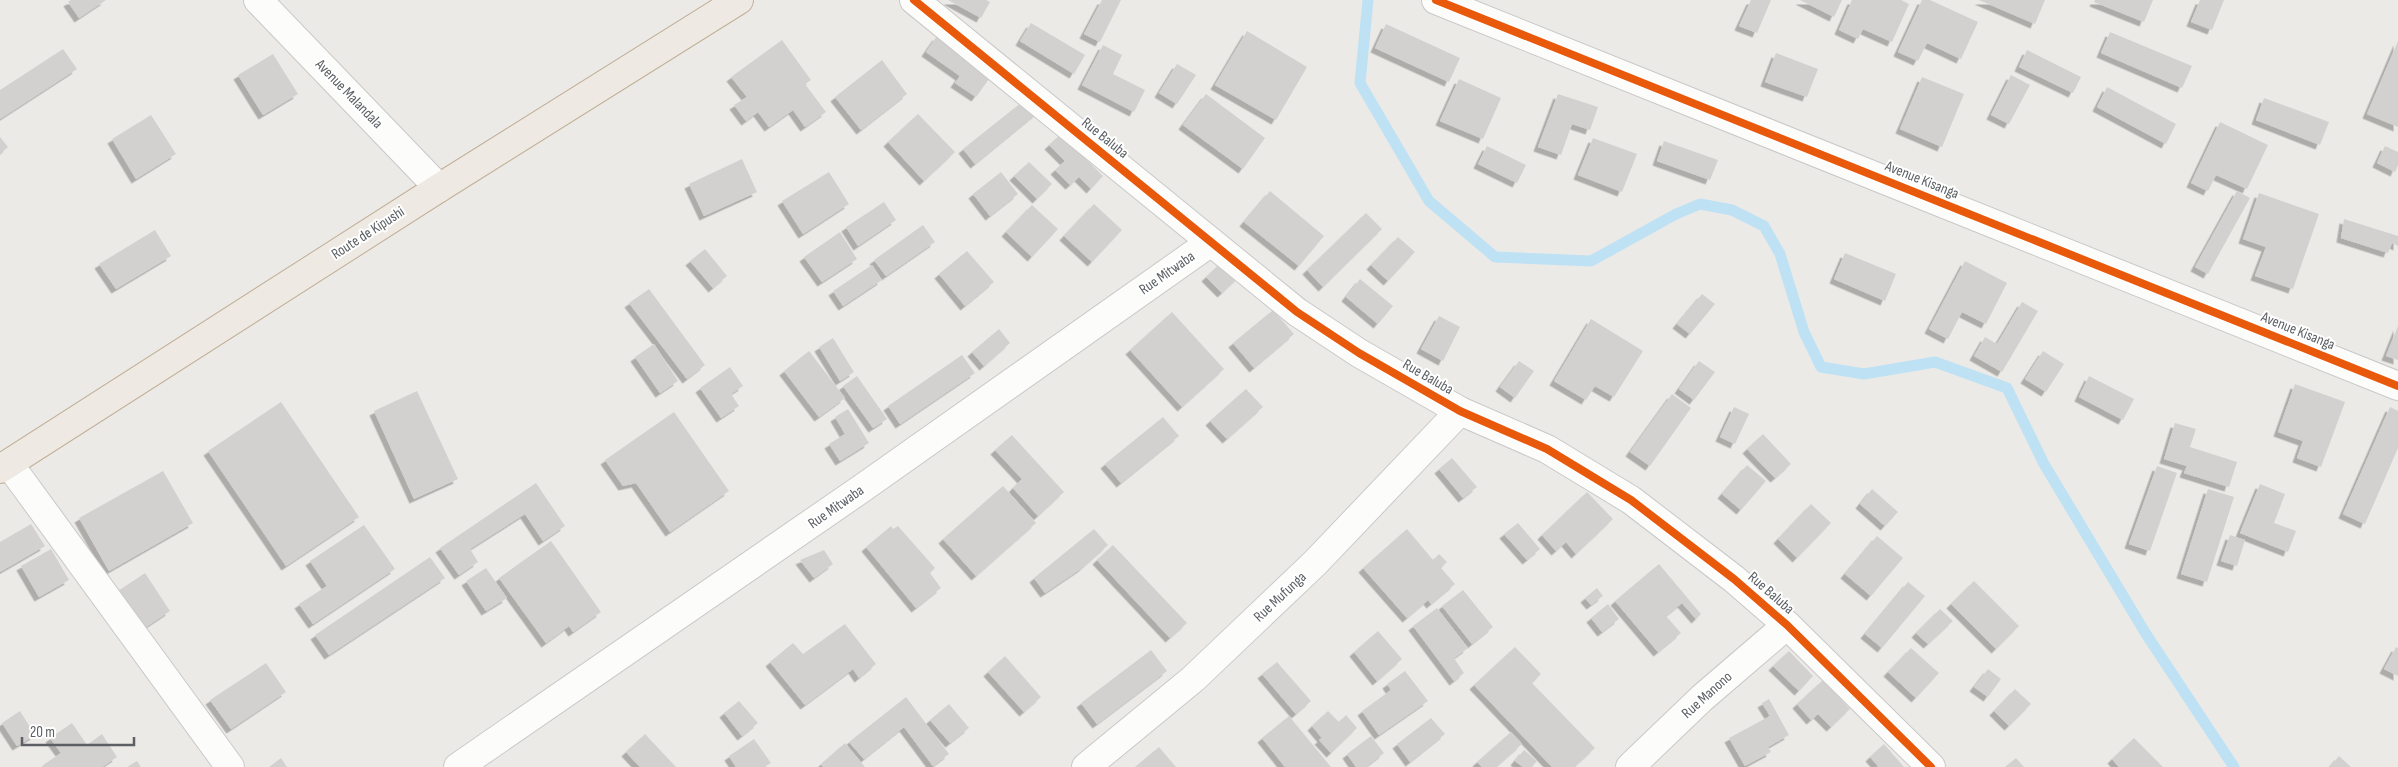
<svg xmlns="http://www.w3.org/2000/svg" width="2398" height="767" viewBox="0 0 2398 767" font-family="'Sofia Sans Condensed',sans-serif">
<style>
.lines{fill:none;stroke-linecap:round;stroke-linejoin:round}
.stream{stroke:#bee2f4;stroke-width:11}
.building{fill:#d3d1d0;filter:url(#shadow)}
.street-casing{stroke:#c8c9c8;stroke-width:30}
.highway-casing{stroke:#c1af97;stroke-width:30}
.street{stroke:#fcfcfb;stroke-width:28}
.highway{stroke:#eee9e2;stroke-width:28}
.cycleway-casing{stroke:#fff;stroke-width:11}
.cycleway{stroke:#e8590c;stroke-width:8}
.labels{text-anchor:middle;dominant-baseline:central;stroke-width:4;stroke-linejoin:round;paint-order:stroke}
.street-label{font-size:15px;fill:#5c6064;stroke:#fff}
</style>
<defs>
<filter id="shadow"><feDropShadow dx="-4.5" dy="4.5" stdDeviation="0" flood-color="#0004"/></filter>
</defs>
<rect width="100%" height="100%" fill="#eceae7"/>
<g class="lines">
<!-- stream -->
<polyline class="stream" points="1368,0 1360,83 1429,201 1495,257 1591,261 1676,214 1700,204 1732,210 1764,226 1780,254 1804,332 1821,367 1864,374 1935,362 2007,388 2044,464 2146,634 2234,767"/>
</g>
<!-- building -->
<g class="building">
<polygon points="71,0 106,0 79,18 68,2"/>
<polygon points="948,0 986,0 990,2 981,18"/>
<polygon points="1102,0 1121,0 1100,42 1084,34"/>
<polygon points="1751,0 1771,0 1757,33 1739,26"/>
<polygon points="1800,0 1842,0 1834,17"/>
<polygon points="1852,0 1901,0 1909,4 1892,42 1863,29 1858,39 1839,30"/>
<polygon points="1922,0 1930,0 1978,22 1961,59 1927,43 1918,61 1898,52"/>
<polygon points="1979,0 2045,0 2035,24"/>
<polygon points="2095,0 2153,0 2144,22 2094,2"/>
<polygon points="2200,0 2224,0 2212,30 2191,22"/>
<polygon points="1031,23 1085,55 1074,74 1020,41"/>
<polygon points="1386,24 1460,58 1449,82 1375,48"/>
<polygon points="1247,31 1307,67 1276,120 1215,85"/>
<polygon points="2110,32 2192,66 2182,88 2101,53"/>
<polygon points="937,36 992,75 976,97 955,83 960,76 926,52"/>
<polygon points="782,40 811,80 805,84 826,112 805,127 793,110 769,127 758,112 746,121 734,105 747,97 731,77"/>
<polygon points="2398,41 2398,127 2367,114"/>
<polygon points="1103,45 1122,55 1113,74 1145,90 1134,112 1082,85"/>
<polygon points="63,49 77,69 0,119 0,90"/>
<polygon points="2027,50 2081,77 2073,93 2019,67"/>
<polygon points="1776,53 1818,69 1807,97 1765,82"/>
<polygon points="273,54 298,94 263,115 238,75"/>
<polygon points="882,60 907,94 861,130 835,97"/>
<polygon points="1177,64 1196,75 1177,104 1159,93"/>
<polygon points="2011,75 2030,85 2009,124 1991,115"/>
<polygon points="1922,77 1964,94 1942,147 1900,129"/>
<polygon points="1459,79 1501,98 1483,139 1440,121"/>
<polygon points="2107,87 2176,124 2166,144 2097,107"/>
<polygon points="1206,94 1265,138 1243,169 1183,125"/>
<polygon points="1558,94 1598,107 1590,130 1572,124 1561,155 1538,147"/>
<polygon points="1031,95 1042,109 975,164 963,149"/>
<polygon points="2264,98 2329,122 2320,145 2256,120"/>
<polygon points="918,114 955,152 924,181 888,142"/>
<polygon points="151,115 176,154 136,179 112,139"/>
<polygon points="2220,122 2268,145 2247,189 2216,175 2208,191 2191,183"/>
<polygon points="1061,134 1103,176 1091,189 1079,177 1070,185 1055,170 1065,161 1049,145"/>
<polygon points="0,137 8,147 0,154"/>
<polygon points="1593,138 1637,154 1622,192 1578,175"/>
<polygon points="1664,141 1718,160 1710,180 1657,161"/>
<polygon points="1487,146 1526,165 1517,183 1478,164"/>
<polygon points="2385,146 2398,152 2398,165 2395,172 2377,163"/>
<polygon points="742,159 757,192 704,216 689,184"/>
<polygon points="1029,162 1052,184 1037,199 1014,176"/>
<polygon points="829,172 849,204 803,234 782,201"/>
<polygon points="1001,172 1018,194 990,216 973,194"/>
<polygon points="1270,191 1324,236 1299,266 1244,222"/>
<polygon points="2237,191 2250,198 2208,274 2195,267"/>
<polygon points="2259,193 2319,214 2293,289 2255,276 2266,247 2243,239"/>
<polygon points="884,202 896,220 858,246 846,227"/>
<polygon points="1094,204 1122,230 1092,262 1064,236"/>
<polygon points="1032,205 1058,229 1032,257 1006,232"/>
<polygon points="1366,213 1382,229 1323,287 1307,270"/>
<polygon points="2344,219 2398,236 2398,246 2392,243 2388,253 2341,238"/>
<polygon points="923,225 935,242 886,276 874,260"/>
<polygon points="155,230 171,256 116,289 99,264"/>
<polygon points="840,232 857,259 822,282 804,257"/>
<polygon points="1398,237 1415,252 1388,281 1371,265"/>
<polygon points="705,249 727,276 713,288 690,261"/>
<polygon points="967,251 994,282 965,306 939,274"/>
<polygon points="1845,253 1896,274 1885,301 1834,279"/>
<polygon points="1223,261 1239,277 1222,293 1206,277"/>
<polygon points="1965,261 2007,283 1986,324 1962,312 1948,339 1929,329"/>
<polygon points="872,265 882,280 843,306 833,291"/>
<polygon points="1360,279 1393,306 1378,324 1346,297"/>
<polygon points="649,289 705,365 687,379 629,303"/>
<polygon points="1702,294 1715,304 1690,334 1677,324"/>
<polygon points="2022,302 2038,311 2002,372 1974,356 1985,337 1997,344"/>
<polygon points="1273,310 1294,334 1254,368 1233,343"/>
<polygon points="1172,312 1224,369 1182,407 1130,350"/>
<polygon points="1439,316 1460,327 1443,361 1421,349"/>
<polygon points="1591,319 1643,351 1614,397 1595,386 1586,400 1554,381"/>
<polygon points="2398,326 2398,360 2386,356"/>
<polygon points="999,329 1010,343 984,366 972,352"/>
<polygon points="833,338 854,372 840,381 819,347"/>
<polygon points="654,344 678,381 660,393 635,357"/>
<polygon points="809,351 845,398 819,417 784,371"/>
<polygon points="2043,351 2064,364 2046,392 2025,379"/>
<polygon points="962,355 975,373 900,424 888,406"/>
<polygon points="1519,361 1534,371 1515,398 1500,387"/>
<polygon points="1699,361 1715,372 1694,400 1679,389"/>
<polygon points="730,367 743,386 731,394 739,406 721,418 700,388"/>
<polygon points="857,376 887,419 873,428 843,386"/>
<polygon points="2089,376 2134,399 2123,420 2079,397"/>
<polygon points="2295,384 2345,402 2321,467 2297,458 2303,441 2278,432"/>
<polygon points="1246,389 1263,407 1227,439 1210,421"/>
<polygon points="417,391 458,479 414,499 374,411"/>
<polygon points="1672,394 1691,408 1650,466 1630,452"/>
<polygon points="281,402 359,517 286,566 208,451"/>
<polygon points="1734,407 1749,414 1735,444 1720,437"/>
<polygon points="2390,407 2398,411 2398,448 2365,524 2343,514"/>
<polygon points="848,409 869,443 840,461 829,444 845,434 835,417"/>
<polygon points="674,412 729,491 670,532 636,483 623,486 605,460"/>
<polygon points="1163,417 1179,436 1121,483 1105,464"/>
<polygon points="2175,423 2196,429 2190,447 2237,462 2229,487 2184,473 2187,466 2164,459"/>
<polygon points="1763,434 1791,464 1775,478 1747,449"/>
<polygon points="1012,435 1064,492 1038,516 1013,488 1022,479 995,450"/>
<polygon points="1452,458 1477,487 1463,498 1439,469"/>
<polygon points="1747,465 1766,481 1741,510 1722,494"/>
<polygon points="2157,466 2177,473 2150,551 2129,544"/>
<polygon points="163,471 193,523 109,571 79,518"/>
<polygon points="536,483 565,526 543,541 525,514 470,549 478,562 459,575 440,548"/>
<polygon points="2260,484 2285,494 2274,523 2296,531 2288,552 2240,533"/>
<polygon points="1003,486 1036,523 976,576 943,539"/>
<polygon points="1872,489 1898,512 1885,526 1860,504"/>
<polygon points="2208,489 2234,497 2207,582 2181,574"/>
<polygon points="1587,492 1613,519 1576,554 1566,542 1556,551 1542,535"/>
<polygon points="1811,504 1831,523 1797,558 1778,539"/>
<polygon points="1518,523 1540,549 1527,560 1504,534"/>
<polygon points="31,524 45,546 0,572 0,542"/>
<polygon points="364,525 395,569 313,624 299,604 327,586 310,561"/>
<polygon points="891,526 893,529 898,526 935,568 930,573 941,588 916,608 866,547"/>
<polygon points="1094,529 1108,545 1082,568 1045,593 1034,578"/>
<polygon points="1407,529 1433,560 1439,554 1447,562 1441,568 1455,584 1431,604 1428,600 1407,618 1363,568"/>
<polygon points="2230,535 2245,540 2237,566 2221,561"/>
<polygon points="1877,536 1903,558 1871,596 1845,574"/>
<polygon points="551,541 601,612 573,632 569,626 546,643 499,578"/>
<polygon points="1113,545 1187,623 1170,638 1097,560"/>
<polygon points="51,549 69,580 39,597 21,566"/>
<polygon points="824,550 833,564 814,578 800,560"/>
<polygon points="430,557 445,578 329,655 315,635"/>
<polygon points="1659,564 1701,614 1696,619 1682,603 1666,616 1681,633 1658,652 1615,601"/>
<polygon points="486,568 507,598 486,611 466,581"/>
<polygon points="145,573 170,611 143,629 118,591"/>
<polygon points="1974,581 2019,626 1996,649 1951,604"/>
<polygon points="1908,582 1925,596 1882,648 1865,634"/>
<polygon points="1597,588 1603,596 1591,605 1585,598"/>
<polygon points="1463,590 1493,627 1472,644 1442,606"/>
<polygon points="1608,604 1619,619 1602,632 1591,618"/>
<polygon points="1437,608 1468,648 1454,658 1464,673 1454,681 1413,626"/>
<polygon points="1940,609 1953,621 1928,644 1916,633"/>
<polygon points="845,624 876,664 859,678 853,669 805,705 770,662 793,643 803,654"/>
<polygon points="1378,631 1402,659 1377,681 1354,652"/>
<polygon points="1515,647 1541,674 1532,683 1595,748 1574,767 1552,767 1474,685"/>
<polygon points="2396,647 2398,648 2398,676 2384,669"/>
<polygon points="1911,648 1939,673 1916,698 1888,672"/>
<polygon points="1151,650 1167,671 1097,724 1081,703"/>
<polygon points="1789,651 1813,676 1799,691 1773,666"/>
<polygon points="1005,656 1041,697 1024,712 988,672"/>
<polygon points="1277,662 1311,701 1296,714 1262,674"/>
<polygon points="266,663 286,692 231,729 210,700"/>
<polygon points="1988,669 2001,679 1988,697 1974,687"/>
<polygon points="1405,671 1428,701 1379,735 1362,711 1391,690 1387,684"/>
<polygon points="1823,680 1850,709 1831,727 1818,714 1811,720 1797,704"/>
<polygon points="2015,689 2031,704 2009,726 1994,711"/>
<polygon points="906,697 949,754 933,766 904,727 864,759 849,742"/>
<polygon points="1769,699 1789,735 1768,747 1771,752 1745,766 1729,738 1770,716 1762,703"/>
<polygon points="739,701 758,723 742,736 724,713"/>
<polygon points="949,704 969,728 950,743 930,720"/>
<polygon points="20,711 35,735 17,746 2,723"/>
<polygon points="1328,711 1339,722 1346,715 1357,728 1331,753 1319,740 1322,738 1312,726"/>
<polygon points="1289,716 1331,767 1285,767 1262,738"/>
<polygon points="1431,718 1445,734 1410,762 1397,744"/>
<polygon points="72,723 87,745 102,734 117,757 102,767 44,767 43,765 61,753 50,738"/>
<polygon points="1511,732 1522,744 1496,767 1482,767 1477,762"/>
<polygon points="645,734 676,767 640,767 626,752"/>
<polygon points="1371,736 1384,753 1366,767 1356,767 1347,754"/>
<polygon points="2134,738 2163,767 2119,767 2112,759"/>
<polygon points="754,739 771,763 764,767 736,767 729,756"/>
<polygon points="845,743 865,767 823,767 821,764"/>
<polygon points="1884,744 1904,767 1877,767 1878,766 1870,757"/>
<polygon points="1159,747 1176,767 1135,767"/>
<polygon points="1524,750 1537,761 1532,767 1523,767 1515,761"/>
<polygon points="2339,756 2351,767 2330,767"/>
<polygon points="281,758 287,767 269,767"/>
<polygon points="2016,758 2024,767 2005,767"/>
<polygon points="137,761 141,767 127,767"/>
</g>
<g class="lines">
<!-- street casing -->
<g class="street-casing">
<g id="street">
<polyline points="258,0 439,188"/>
<polyline points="914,0 1297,312 1359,353 1460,411 1547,449 1631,500 1734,579 1787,625 1931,767"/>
<polyline points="1436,0 2398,386"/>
<polyline points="9,464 230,767"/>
<polyline points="458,767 861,489 1211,242"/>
<polyline points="1086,767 1193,679 1315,563 1460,411"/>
<polyline points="1630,767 1702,698 1787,625"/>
</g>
</g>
<!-- highway casing -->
<g class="highway-casing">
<polyline id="highway" points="0,469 439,188 739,0"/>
</g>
<!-- street -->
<use href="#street" class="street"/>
<!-- highway -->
<use href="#highway" class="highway"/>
<!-- cycleway casing -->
<g class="cycleway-casing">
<g id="cycleway">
<polyline points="914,0 1297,312 1359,353 1460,411 1547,449 1631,500 1734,579 1787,625 1931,767"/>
<polyline points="1436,0 2398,386"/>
</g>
</g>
<!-- cycleway -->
<use href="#cycleway" class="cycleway"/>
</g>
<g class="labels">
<!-- street labels -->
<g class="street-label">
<text transform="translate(349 94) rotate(46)">Avenue Malandala</text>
<text transform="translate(1105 138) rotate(39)">Rue Baluba</text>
<text transform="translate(1922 180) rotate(22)">Avenue Kisanga</text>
<text transform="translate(368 233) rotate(-33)">Route de Kipushi</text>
<text transform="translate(1167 273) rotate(-35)">Rue Mitwaba</text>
<text transform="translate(2298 331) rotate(22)">Avenue Kisanga</text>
<text transform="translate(1428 377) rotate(30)">Rue Baluba</text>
<text transform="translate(836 507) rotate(-35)">Rue Mitwaba</text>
<text transform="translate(1771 593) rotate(41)">Rue Baluba</text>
<text transform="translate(1280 597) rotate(-43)">Rue Mufunga</text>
<text transform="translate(1707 695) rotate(-42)">Rue Manono</text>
</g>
</g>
<!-- scale -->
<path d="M22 737v8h112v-8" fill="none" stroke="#5c6064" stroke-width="2.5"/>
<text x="30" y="737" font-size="15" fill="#5c6064" stroke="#ffffff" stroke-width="4" paint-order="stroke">20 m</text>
</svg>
